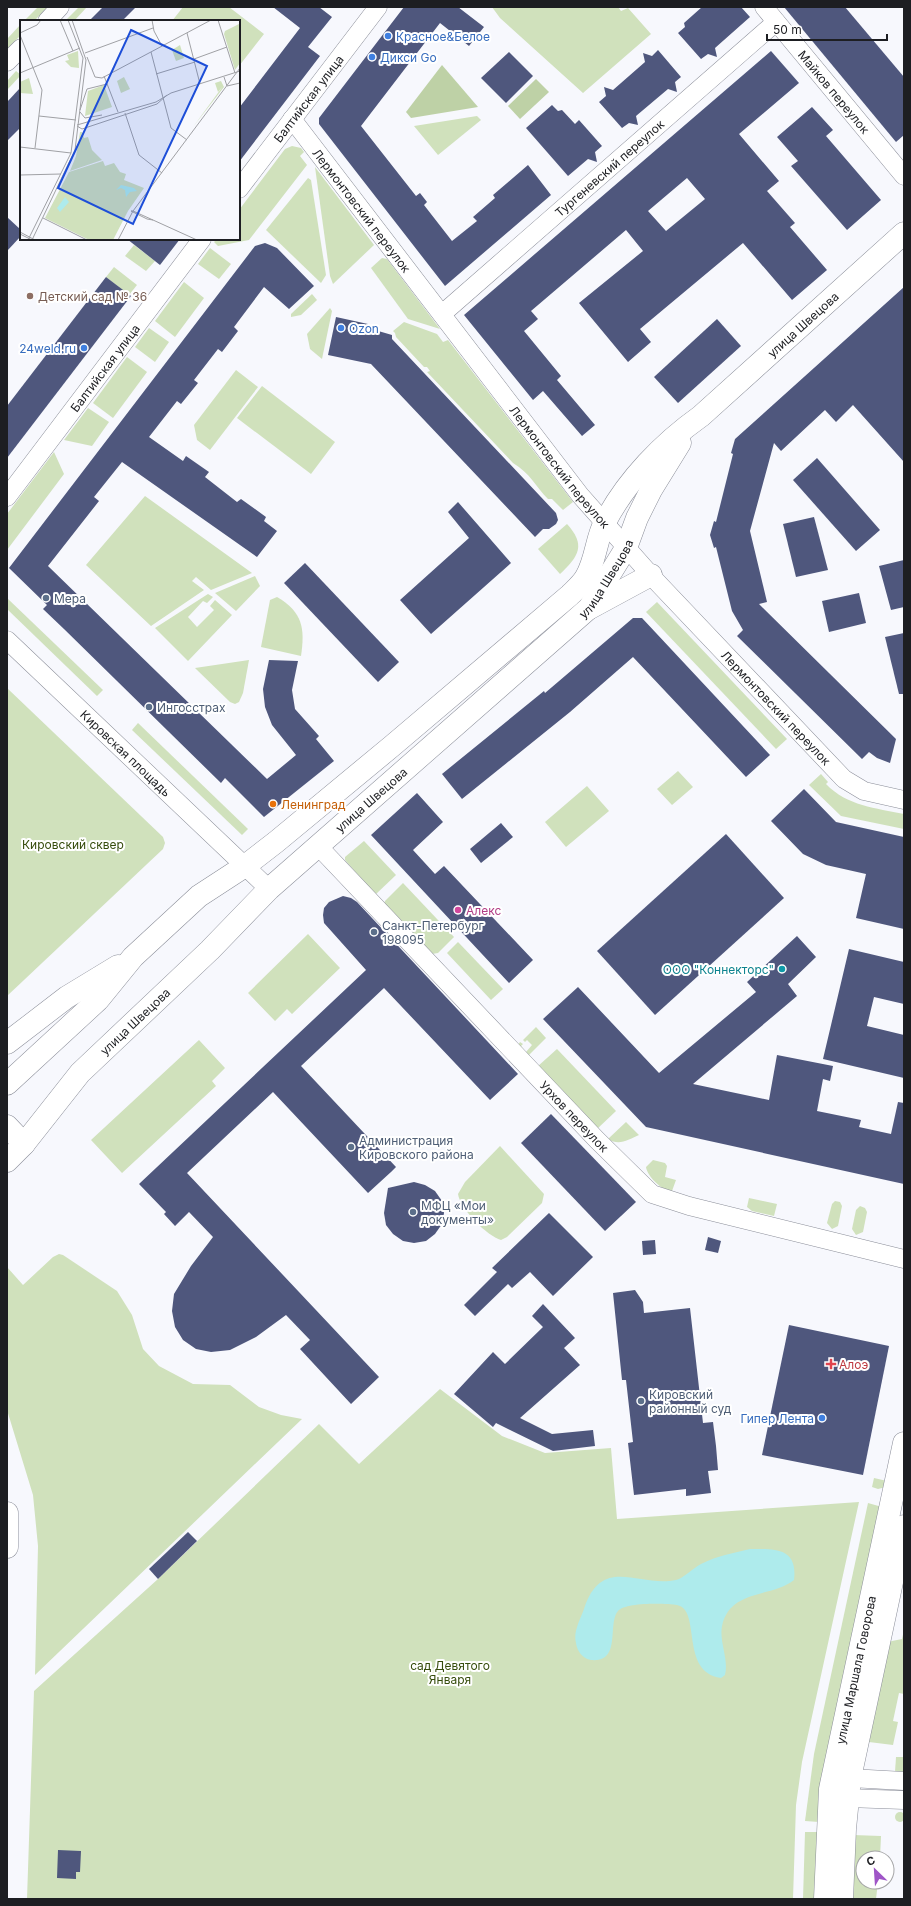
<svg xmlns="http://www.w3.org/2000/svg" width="911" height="1906" viewBox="0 0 911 1906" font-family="Inter,sans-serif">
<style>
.green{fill:#d0e1bc}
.forest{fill:#bed1a6}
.water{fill:#aeebec}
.building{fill:#4f577d;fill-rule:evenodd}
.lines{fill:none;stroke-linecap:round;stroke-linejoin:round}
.street-casing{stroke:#8b8e99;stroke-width:19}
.secondary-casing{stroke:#8b8e99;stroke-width:23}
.primary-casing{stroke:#8b8e99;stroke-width:23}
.street{stroke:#fff;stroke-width:18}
.secondary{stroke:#fff;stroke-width:22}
.primary{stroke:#fff;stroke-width:22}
.shop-dot{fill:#3f7fe0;stroke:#fff;stroke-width:1.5}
.education-dot{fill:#8d6e63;stroke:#fff;stroke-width:1.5}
.service-dot{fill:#5c6f8a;stroke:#fff;stroke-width:1.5}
.food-dot{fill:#e8710a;stroke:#fff;stroke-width:1.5}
.hotel-dot{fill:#d1479c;stroke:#fff;stroke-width:1.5}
.culture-dot{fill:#0f9aa8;stroke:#fff;stroke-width:1.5}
.health-dot{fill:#e0444e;stroke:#fff;stroke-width:1.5}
.labels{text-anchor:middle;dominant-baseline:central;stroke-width:4;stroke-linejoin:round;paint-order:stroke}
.shop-label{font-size:12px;fill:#366cbe;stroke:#fff;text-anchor:start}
.street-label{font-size:12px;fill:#1d1e22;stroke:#fff}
.education-label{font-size:12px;fill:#785e54;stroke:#fff;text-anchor:start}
.service-label{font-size:12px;fill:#4e5e75;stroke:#fff;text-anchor:start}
.food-label{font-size:12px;fill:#c56008;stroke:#fff;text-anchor:start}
.park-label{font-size:12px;fill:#364c0c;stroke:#fff}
.hotel-label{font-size:12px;fill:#b23c85;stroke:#fff;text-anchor:start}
.culture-label{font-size:12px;fill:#0d838f;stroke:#fff;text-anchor:end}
.health-label{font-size:12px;fill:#be3a42;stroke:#fff;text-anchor:start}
.inset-road{fill:none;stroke:#a0a1a5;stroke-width:1}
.view{fill:#1d4ed8;fill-opacity:0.15;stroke:#1d4ed8;stroke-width:2}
.inset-edge{fill:none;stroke:#1d1e22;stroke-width:2}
</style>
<rect width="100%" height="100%" fill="#f7f8fd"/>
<!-- green -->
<g class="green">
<polygon points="38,7 48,7 34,21 24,21"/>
<polygon points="79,7 87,7 74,21 65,21"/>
<polygon points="183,7 229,7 264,34 239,66 239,21 172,21"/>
<polygon points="492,7 618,7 621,11 628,8 651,34 583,93 500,18"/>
<polygon points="21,24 21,35 7,49 7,39"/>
<polygon points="16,71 21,75 7,90 7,81"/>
<polygon points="477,116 481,120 438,155 414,126"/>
<polygon points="292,146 301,148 304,152 300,156 307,165 249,240 218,246 214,242 217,239 239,239 239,210 285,149"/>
<polygon points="315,167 374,245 333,284 330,276"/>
<polygon points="308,178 311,180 326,275 321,283 266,230"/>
<polygon points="134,245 155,261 146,271 125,256"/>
<polygon points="210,248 231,264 219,279 198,264"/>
<polygon points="382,258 387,259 440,329 408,319 371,268"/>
<polygon points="114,267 137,285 129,295 106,277"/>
<polygon points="184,282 204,298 175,337 155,321"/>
<polygon points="312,294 317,300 301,315 291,317 291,314"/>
<polygon points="330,308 332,311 322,359 310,349 307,334"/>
<path d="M 404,322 L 437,334 L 443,342 L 448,340 L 573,502 L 563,510 L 552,499 L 548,499 C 536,487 530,473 513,463 L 427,372 L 430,371 L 427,367 L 424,367 L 396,337 L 395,333 L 393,331 Z"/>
<polygon points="149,328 169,342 155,362 135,347"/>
<polygon points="127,357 147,372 113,418 93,403"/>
<polygon points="236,370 258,387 210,450 197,440 194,425"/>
<polygon points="262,386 335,442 311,474 237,418"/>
<polygon points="88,408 109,422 92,446 64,440"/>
<polygon points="54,452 64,474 7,550 7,514"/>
<polygon points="145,496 252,573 211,590 196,577 192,581 204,590 151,626 86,565"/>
<path d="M 567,524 C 586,545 579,556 560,574 L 538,549 Z"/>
<polygon points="255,576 260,586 236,611 215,593"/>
<polygon points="208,594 213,597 207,603 203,601 188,617 197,627 214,610 210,606 215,600 232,615 188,661 155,628"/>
<path d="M 277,597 C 303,612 305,629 301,656 L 261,647 L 270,600 Z"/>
<polygon points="7,598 103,690 97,696 7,609"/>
<polygon points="657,602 787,739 776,749 646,612"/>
<polygon points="249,660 243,693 239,702 235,704 230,702 195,668"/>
<polygon points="7,688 163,837 165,843 163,849 7,996"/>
<polygon points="138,723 248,829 242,835 132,730"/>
<polygon points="678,771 693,787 672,805 657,789"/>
<path d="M 821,774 L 828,782 L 826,784 C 847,806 876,808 904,814 L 904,829 L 841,816 L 809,785 Z"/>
<polygon points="587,786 609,811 566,847 545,822"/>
<polygon points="364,841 396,875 375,895 345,860 345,857"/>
<polygon points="403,883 454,937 438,953 432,954 384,904 385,901"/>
<polygon points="308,934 340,968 292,1014 287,1009 275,1021 248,993"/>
<polygon points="458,942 503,989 491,1000 447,953"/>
<polygon points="536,1027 546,1038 528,1056 518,1045 520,1042 523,1044 521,1046 526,1052 532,1045 527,1040 525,1042 523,1040"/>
<polygon points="199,1040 225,1068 212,1081 216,1086 122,1173 91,1140"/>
<polygon points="557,1049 616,1111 596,1130 537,1067"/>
<path d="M 626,1122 L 639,1135 C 628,1140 619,1146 608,1139 Z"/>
<path d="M 500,1146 L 544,1194 L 542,1203 L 507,1237 L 501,1240 C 487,1236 460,1209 458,1194 L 465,1182 Z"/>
<path d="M 653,1160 L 665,1163 L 667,1166 L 665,1177 L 676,1180 L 672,1191 C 663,1192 647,1176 646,1167 Z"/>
<polygon points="749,1198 777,1204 774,1216 752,1211 747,1207"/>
<polygon points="835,1201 840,1202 842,1206 838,1226 832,1229 827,1223 832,1204"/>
<polygon points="860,1206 865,1208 867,1212 863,1232 856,1235 852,1229 856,1210"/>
<polygon points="59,1254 63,1255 117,1291 132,1315 143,1349 159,1366 193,1384 230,1385 259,1407 281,1415 302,1419 35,1675 38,1546 33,1495 7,1410 7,1267 23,1285 53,1257"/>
<polygon points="440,1389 502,1436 545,1453 611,1448 617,1519 859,1502 802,1762 796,1805 793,1899 27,1899 34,1691 158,1579 319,1424 359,1464"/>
<polygon points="874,1478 887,1481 886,1487 878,1489 872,1487"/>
<polygon points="868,1503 882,1507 819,1822 805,1821 814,1754"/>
<polygon points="904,1630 904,1694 899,1693 893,1721 898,1722 893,1745 869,1742 887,1642 902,1639"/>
<polygon points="896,1757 904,1757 904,1772 895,1772"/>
<circle cx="900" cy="1817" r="5"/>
<polygon points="805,1832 818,1832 817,1899 803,1899"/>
<polygon points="853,1835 881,1836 880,1858 863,1858 863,1882 878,1882 876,1899 852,1899"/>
</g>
<!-- forest -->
<g class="forest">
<polygon points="442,65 478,107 411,118 406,112"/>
<polygon points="536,79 549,92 520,119 508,106"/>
</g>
<!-- water -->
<path class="water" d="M 750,1549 C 774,1549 798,1547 794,1580 C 771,1598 730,1589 722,1626 C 719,1642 729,1659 725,1675 L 721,1678 C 679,1672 702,1610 677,1605 C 666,1603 625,1602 618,1611 C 607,1624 622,1663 591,1660 C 583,1659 577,1651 576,1643 C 573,1632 580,1620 584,1609 C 602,1554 639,1588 676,1580 C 684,1578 693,1568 701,1564 C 717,1556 733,1553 750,1549 Z"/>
<!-- building -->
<g class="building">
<polygon points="103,7 136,7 122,21 89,21"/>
<polygon points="273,7 319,7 332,17 308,47 320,56 239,162 239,108 300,28"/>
<polygon points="404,7 458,7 484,27 469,46 440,23 361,126 416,196 420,193 427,202 424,205 452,241 477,221 473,217 495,198 493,195 528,165 551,195 445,286 319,124 319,118"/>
<polygon points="702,7 741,7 750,17 715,48 717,57 708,54 701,59 678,33 685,27 684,23"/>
<polygon points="784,7 845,7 904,77 904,135 896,142"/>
<polygon points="658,50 681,77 675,82 677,92 668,89 636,116 638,125 629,123 622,128 599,102 606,96 604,87 613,90 645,62 643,53 652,56"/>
<path d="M 771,51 L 799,83 L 739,134 L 779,181 L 767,191 L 795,223 L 790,227 L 827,270 L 792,300 L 743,243 L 640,329 L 651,342 L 628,362 L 579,303 L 643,251 L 626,230 L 531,311 L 538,319 L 524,331 L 561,376 L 557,380 L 595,425 L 582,436 L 543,391 L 533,400 L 464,315 ZM 687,178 L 705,199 L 666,231 L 648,211 Z"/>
<polygon points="509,52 533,76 506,103 481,78"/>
<polygon points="21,87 21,127 7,141 7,102"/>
<polygon points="552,105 558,111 562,110 575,124 579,120 602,146 595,152 597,162 588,159 568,176 526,128"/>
<polygon points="812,107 833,130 826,136 881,200 847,230 791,166 798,161 777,137"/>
<polygon points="7,217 21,230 21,236 7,251"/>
<polygon points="127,239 180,239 160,265"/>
<polygon points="265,243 277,248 314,286 289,309 264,287 234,327 238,331 222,352 218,349 194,380 198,383 181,404 177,401 149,437 183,461 186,456 209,472 205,477 237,502 241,499 266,517 264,521 277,531 257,557 122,462 94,497 99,501 48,566 267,779 296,755 272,725 265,707 263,689 269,660 298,661 292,690 295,709 319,736 316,739 334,761 264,817 225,778 221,783 64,629 43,609 47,605 9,568 255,246"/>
<polygon points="106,277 131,296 7,458 7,406"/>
<polygon points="904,287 904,462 853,405 836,422 825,410 781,451 774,443 750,531 767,602 759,604 896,739 890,763 877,758 869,752 862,759 737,636 743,630 732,611 716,547 714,548 710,535 714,521 716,522 733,454 731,453 735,439"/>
<polygon points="336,317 368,324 368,328 392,335 392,339 556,513 558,520 556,524 549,529 543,529 535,537 371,364 328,355"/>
<polygon points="717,319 741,346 678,403 654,377"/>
<polygon points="817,458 880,530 856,551 793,480"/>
<polygon points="458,502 511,563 431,634 400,600 469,538 448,512"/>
<polygon points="814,517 828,570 796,577 783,524"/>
<polygon points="904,560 904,607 891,610 879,566"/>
<polygon points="305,563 399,662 378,682 284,583"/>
<polygon points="859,593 866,623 829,632 822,601"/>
<polygon points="633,618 642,618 770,755 746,777 633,657 570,712 462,799 442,774 544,691 545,693"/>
<polygon points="904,633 904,694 899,694 885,637"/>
<polygon points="804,789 836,822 904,837 904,929 856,918 866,874 826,865 803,854 771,821"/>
<polygon points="417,793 443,822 413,850 435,874 444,866 533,960 509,983 371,835"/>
<polygon points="501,823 513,837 481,863 470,849"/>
<polygon points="726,834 784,898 655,1015 597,951"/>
<polygon points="343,896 351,898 357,902 518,1074 490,1100 384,988 301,1066 396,1167 391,1172 368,1193 273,1092 187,1173 379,1377 351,1404 300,1349 310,1340 286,1315 256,1337 230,1350 211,1352 196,1349 183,1340 175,1327 172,1311 174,1294 191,1266 213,1237 189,1212 175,1226 164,1214 166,1212 139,1184 366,970 324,923 323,915 324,908 329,902"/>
<polygon points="797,936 816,957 788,984 797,996 693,1084 769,1100 777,1055 833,1066 830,1081 823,1079 817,1111 861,1120 859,1127 891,1134 898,1102 904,1103 904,1184 646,1127 543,1019 578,987 659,1073 756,992 747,982"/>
<polygon points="849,949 904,962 904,1004 874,997 867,1026 904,1035 904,1078 823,1059"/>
<polygon points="551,1114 636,1202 605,1231 521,1143"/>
<polygon points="414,1182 425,1185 435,1191 442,1201 444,1213 442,1224 435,1234 426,1241 414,1243 403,1241 393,1234 386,1225 384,1213 388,1188"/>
<polygon points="549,1213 593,1257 553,1296 530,1272 512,1288 508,1284 475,1316 464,1305 497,1272 492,1268"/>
<polygon points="708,1237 721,1241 718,1253 705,1250"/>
<polygon points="655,1240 656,1254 643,1255 642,1241"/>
<polygon points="635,1290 643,1302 644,1313 690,1308 703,1423 713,1422 716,1446 718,1470 708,1471 711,1493 686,1496 686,1489 634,1495 628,1443 633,1442 626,1380 622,1380 613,1293"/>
<polygon points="543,1304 575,1338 564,1348 580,1365 520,1418 552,1434 593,1430 595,1446 553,1451 496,1423 493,1427 454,1394 493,1352 505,1364 543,1327 532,1316"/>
<polygon points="789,1325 889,1346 863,1475 762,1455"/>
<polygon points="188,1532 197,1541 158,1579 149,1569"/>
<polygon points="58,1850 81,1851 80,1872 76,1872 76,1879 57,1878"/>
</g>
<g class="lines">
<!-- street casing -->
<g class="street-casing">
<g id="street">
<path id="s1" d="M 764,7 L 904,176"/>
<polyline points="47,21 60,7"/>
<polyline points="7,62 21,48"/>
<path id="s2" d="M 292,119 L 580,495 L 656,581 L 844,779 L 864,791 L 904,800"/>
<path id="s3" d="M 239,189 L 378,7"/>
<path id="s4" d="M 442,314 L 776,22"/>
<path id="s5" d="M 7,497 L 202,239"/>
<path id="s6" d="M 7,640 L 269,889"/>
<path id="s7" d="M 319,847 L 597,1140 L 652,1194 L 689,1206 L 904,1259"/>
<polyline points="904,1781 850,1778 830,1789 847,1798 904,1800"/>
</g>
</g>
<!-- secondary casing -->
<g class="secondary-casing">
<g id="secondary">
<polyline points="590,608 651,575"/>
<polyline points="7,1043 67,997 118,966"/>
<path id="s8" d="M 7,1084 L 98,1000 L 133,957 L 199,896 L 245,866 L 276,842 L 392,746 L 570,595 C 575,590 582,584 586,577 C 596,560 596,539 605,522 C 627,480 663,443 701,416 L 904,233"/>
<polyline points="7,1126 24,1144"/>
<path id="s9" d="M 7,1161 L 24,1144 L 80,1073 L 210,950 L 269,889 L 589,608 L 626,548 L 637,518 L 651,490 L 680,443"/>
<path id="s10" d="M 825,1899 L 830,1789 L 904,1443"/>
<polyline points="842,1899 845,1829 850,1778 904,1526"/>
</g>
</g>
<!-- primary casing -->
<g class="primary-casing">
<polyline id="primary" points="7,1513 7,1547"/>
</g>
<!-- street -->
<use href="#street" class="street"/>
<!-- secondary -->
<use href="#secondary" class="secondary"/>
<!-- primary -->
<use href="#primary" class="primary"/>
</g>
<!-- markers -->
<g class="shop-dot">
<circle cx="388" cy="36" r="4"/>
<circle cx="372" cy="57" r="4"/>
<circle cx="341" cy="328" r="4"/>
<circle cx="84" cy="348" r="4"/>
<circle cx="822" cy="1418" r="4"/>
</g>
<circle class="education-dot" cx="30" cy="296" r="4"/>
<g class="service-dot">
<circle cx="46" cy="598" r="4"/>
<circle cx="149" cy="707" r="4"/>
<circle cx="374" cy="932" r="4"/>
<circle cx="351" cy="1147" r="4"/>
<circle cx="413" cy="1212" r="4"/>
<circle cx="641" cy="1401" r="4"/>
</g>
<circle class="food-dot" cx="273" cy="804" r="4"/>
<circle class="hotel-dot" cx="458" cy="910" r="4"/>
<circle class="culture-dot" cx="782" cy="969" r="4"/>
<path class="health-dot" d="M829 1358h4v4h4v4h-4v4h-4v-4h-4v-4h4z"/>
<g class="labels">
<!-- shop labels -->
<g class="shop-label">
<text x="396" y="36">Красное&amp;Белое</text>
<text x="380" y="57">Дикси Go</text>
<text x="349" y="328">Ozon</text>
<text x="76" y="348" text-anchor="end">24weld.ru</text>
<text x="814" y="1418" text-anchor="end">Гипер Лента</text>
</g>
<!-- street labels -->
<g class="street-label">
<text stroke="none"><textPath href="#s1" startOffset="110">Майков переулок</textPath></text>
<text stroke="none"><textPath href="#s3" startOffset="114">Балтийская улица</textPath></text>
<text stroke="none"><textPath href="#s4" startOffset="222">Тургеневский переулок</textPath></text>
<text stroke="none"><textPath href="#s2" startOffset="115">Лермонтовский переулок</textPath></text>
<text stroke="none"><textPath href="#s8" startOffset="1111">улица Швецова</textPath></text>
<text stroke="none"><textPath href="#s5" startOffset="162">Балтийская улица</textPath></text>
<text stroke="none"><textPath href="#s2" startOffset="439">Лермонтовский переулок</textPath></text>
<text stroke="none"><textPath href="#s9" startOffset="838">улица Швецова</textPath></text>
<text stroke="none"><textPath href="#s2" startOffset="763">Лермонтовский переулок</textPath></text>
<text stroke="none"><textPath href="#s6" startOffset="164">Кировская площадь</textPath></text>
<text stroke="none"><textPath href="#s9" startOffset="514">улица Швецова</textPath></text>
<text stroke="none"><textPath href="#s9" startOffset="190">улица Швецова</textPath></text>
<text stroke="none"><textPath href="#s7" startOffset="371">Урхов переулок</textPath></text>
<text stroke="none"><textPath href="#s10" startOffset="232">улица Маршала Говорова</textPath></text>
</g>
<!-- education labels -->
<g class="education-label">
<text x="38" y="296">Детский сад № 36</text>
</g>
<!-- service labels -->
<g class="service-label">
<text x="54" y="598">Мера</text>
<text x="157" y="707">Ингосстрах</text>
<text x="382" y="925">Санкт-Петербург<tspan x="382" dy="14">198095</tspan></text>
<text x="359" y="1140">Администрация<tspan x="359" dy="14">Кировского района</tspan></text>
<text x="421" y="1205">МФЦ «Мои<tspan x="421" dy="14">документы»</tspan></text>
<text x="649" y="1394">Кировский<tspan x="649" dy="14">районный суд</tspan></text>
</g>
<!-- food labels -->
<g class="food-label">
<text x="281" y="804">Ленинград</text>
</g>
<!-- park labels -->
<g class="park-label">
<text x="73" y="844">Кировский сквер</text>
<text x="450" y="1665">сад Девятого<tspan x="450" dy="14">Января</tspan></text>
</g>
<!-- hotel labels -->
<g class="hotel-label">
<text x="466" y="910">Алекс</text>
</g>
<!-- culture labels -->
<g class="culture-label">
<text x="774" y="969">ООО "Коннекторс"</text>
</g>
<!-- health labels -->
<g class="health-label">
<text x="839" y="1364">Алоэ</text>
</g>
</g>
<!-- overview -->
<g transform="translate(20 20)">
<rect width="220" height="220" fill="#f7f8fd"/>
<path d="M 219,4 L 220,43 L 215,50 L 204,14 L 205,11 ZM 160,25 L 164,38 L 156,41 L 152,30 ZM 58,31 L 59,48 L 51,47 L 45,41 L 49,40 L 47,35 ZM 104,57 L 110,69 L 101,73 L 97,61 ZM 9,58 L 13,74 L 0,73 L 0,62 ZM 201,61 L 204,67 L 173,107 L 203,66 L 198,72 L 195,63 ZM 84,65 L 92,87 L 65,96 L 68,71 ZM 60,112 L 62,112 L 64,118 L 68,117 L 72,130 L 82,140 L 50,151 L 56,136 ZM 83,141 L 85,146 L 94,143 L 100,152 L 106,154 L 104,160 L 124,168 L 108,191 L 93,220 L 69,220 L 25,198 L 49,152 Z" fill="#d0e1bc"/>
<path d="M 101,165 L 114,168 L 117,171 L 110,172 L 106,177 L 105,170 L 101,168 L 96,170 ZM 45,177 L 49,182 L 40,192 L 37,188 Z" fill="#aeebec"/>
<path class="inset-road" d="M 40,0 L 53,31M 132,0 L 134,11 L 142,26M 198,0 L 215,53M 0,13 L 17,5 L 21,0M 167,13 L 180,64M 0,15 L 22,70 L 15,128M 131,32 L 151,108 L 167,120M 65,33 L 133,8M 67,37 L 75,57 L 82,58 L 191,0M 174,39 L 207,27M 0,53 L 60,28M 136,54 L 175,42M 84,56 L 98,92M 204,57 L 207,66 L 220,63M 60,90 L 67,69 L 87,64M 60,92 L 65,98 L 82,95M 105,93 L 119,135 L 142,153M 19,96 L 56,100M 57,105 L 136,82 L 151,73 L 220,51M 57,106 L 62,109 L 137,84 L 147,75M 0,127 L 51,133M 0,155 L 41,154M 0,185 L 0,155M 111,191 L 113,191 L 133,200 L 127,199 ZM 23,198 L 67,220M 133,200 L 177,220M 0,212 L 15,220M 0,214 L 12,220M 8,220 L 51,133 L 63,38 L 48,0M 12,220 L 55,130 L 66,40 L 52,0M 98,220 L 113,191 L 220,48"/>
<path class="view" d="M 111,10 L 187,46 L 113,204 L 38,168 Z"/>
<rect width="220" height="220" class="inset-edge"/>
</g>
<!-- border -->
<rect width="911" height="1906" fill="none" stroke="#1d1e22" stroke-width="16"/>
<!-- north arrow -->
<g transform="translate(875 1870) rotate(335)"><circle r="19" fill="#ffffff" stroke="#a5a5a7"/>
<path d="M0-3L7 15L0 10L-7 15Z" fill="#9f55c7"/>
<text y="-6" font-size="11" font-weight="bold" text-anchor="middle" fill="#1d1e22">С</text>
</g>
<!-- scale -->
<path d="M767 34v6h120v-6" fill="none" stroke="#1d1e22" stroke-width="2"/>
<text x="773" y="34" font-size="12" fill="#1d1e22" stroke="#ffffff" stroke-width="3" paint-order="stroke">50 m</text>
</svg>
